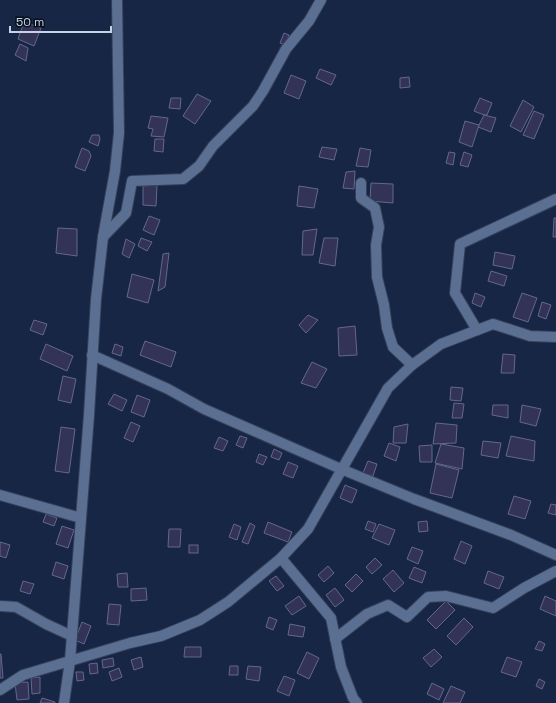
<svg xmlns="http://www.w3.org/2000/svg" width="556" height="703" viewBox="0 0 556 703" font-family="'Space Grotesk',sans-serif">
<style>
.building{fill:#323356;stroke:#65678e}
.lines{fill:none;stroke-linecap:round;stroke-linejoin:round}
.minor-casing{stroke:#35415b;stroke-width:12}
.minor{stroke:#5b6f92;stroke-width:10}
</style>
<rect width="100%" height="100%" fill="#162644"/>
<!-- building -->
<g class="building">
<polygon points="24,22 41,28 34,46 18,39"/>
<polygon points="284,33 289,35 285,45 280,43"/>
<polygon points="20,44 28,48 26,61 15,55"/>
<polygon points="320,69 336,75 331,85 316,78"/>
<polygon points="291,75 306,81 299,99 284,93"/>
<polygon points="409,77 410,87 400,88 400,78"/>
<polygon points="197,94 211,101 195,124 183,116"/>
<polygon points="171,98 181,98 180,109 169,108"/>
<polygon points="480,98 492,103 487,115 484,115 474,111"/>
<polygon points="523,100 534,107 521,132 510,126"/>
<polygon points="534,111 544,115 534,139 523,135"/>
<polygon points="484,115 496,118 491,132 478,127"/>
<polygon points="151,116 168,118 164,137 151,136 153,129 148,128"/>
<polygon points="465,121 479,125 472,147 459,142"/>
<polygon points="92,135 99,135 100,139 98,146 89,142"/>
<polygon points="155,139 164,139 163,152 154,151"/>
<polygon points="322,147 337,149 334,160 319,157"/>
<polygon points="82,148 89,151 91,156 85,171 75,167"/>
<polygon points="360,148 371,150 368,167 356,166"/>
<polygon points="449,152 455,153 453,165 446,163"/>
<polygon points="464,152 472,155 468,167 460,165"/>
<polygon points="355,171 354,189 343,188 346,172"/>
<polygon points="371,183 393,184 393,203 370,201"/>
<polygon points="157,185 156,206 143,205 143,186"/>
<polygon points="299,186 318,189 314,208 297,206"/>
<polygon points="149,216 160,220 154,235 143,230"/>
<polygon points="554,218 556,218 556,237 553,237"/>
<polygon points="58,228 77,229 77,256 56,253"/>
<polygon points="317,229 313,255 302,255 303,231"/>
<polygon points="141,238 152,242 147,251 138,246"/>
<polygon points="324,238 338,238 335,266 319,263"/>
<polygon points="126,239 135,244 129,258 122,254"/>
<polygon points="495,252 515,256 512,269 493,265"/>
<polygon points="169,253 165,287 158,291 163,254"/>
<polygon points="491,271 507,276 504,286 488,281"/>
<polygon points="132,274 154,280 148,303 127,297"/>
<polygon points="475,293 485,297 481,307 472,303"/>
<polygon points="522,293 537,298 528,322 513,317"/>
<polygon points="542,302 551,305 546,319 538,316"/>
<polygon points="308,315 318,320 306,333 299,325"/>
<polygon points="34,320 47,324 43,335 30,330"/>
<polygon points="355,326 357,355 339,356 338,328"/>
<polygon points="145,341 176,352 171,367 140,355"/>
<polygon points="46,344 73,356 67,371 40,359"/>
<polygon points="115,344 123,347 121,356 112,353"/>
<polygon points="503,354 515,355 514,373 501,373"/>
<polygon points="312,362 327,369 316,388 301,383"/>
<polygon points="63,376 76,379 71,403 58,400"/>
<polygon points="451,387 463,388 461,401 450,400"/>
<polygon points="114,394 127,400 122,411 108,404"/>
<polygon points="137,395 150,400 144,417 131,412"/>
<polygon points="454,403 464,404 462,418 452,418"/>
<polygon points="493,405 508,405 508,418 492,415"/>
<polygon points="522,405 541,409 536,426 520,422"/>
<polygon points="131,422 140,426 133,442 124,438"/>
<polygon points="436,423 457,425 456,443 433,444"/>
<polygon points="408,424 406,443 393,443 394,427"/>
<polygon points="61,427 75,429 69,473 55,471"/>
<polygon points="240,436 247,438 243,448 236,445"/>
<polygon points="511,436 535,441 534,461 506,456"/>
<polygon points="219,437 228,441 223,451 214,448"/>
<polygon points="483,441 501,443 498,458 481,455"/>
<polygon points="389,443 400,447 396,461 384,456"/>
<polygon points="441,444 464,448 462,469 435,463"/>
<polygon points="432,445 432,462 420,462 419,446"/>
<polygon points="274,449 282,453 279,460 271,457"/>
<polygon points="259,454 267,457 263,465 256,462"/>
<polygon points="368,461 377,464 373,476 363,473"/>
<polygon points="288,462 298,466 293,478 283,474"/>
<polygon points="436,464 459,470 452,498 430,493"/>
<polygon points="345,485 357,490 352,503 340,498"/>
<polygon points="514,496 531,501 525,519 508,514"/>
<polygon points="551,504 556,505 556,515 548,513"/>
<polygon points="46,514 57,518 54,526 43,522"/>
<polygon points="368,521 376,524 373,532 365,529"/>
<polygon points="427,521 428,531 419,532 418,522"/>
<polygon points="268,522 292,532 288,542 264,533"/>
<polygon points="250,523 255,526 248,544 242,542"/>
<polygon points="234,524 241,527 237,540 229,537"/>
<polygon points="379,524 395,530 389,545 372,538"/>
<polygon points="62,526 74,530 68,548 56,544"/>
<polygon points="169,529 181,529 180,547 168,547"/>
<polygon points="461,541 472,546 465,564 454,559"/>
<polygon points="0,542 10,545 6,558 0,556"/>
<rect x="189" y="545" width="9" height="8"/>
<polygon points="412,547 423,551 418,564 407,559"/>
<polygon points="375,558 382,565 372,574 366,567"/>
<polygon points="56,562 68,566 64,579 52,575"/>
<polygon points="328,566 334,573 324,582 318,575"/>
<polygon points="414,567 426,572 422,583 409,578"/>
<polygon points="393,570 404,583 394,592 383,579"/>
<polygon points="488,571 504,577 499,589 484,583"/>
<polygon points="127,573 128,587 118,587 117,574"/>
<polygon points="356,574 363,581 352,592 345,585"/>
<polygon points="276,576 284,586 277,591 269,581"/>
<polygon points="23,581 34,584 30,594 20,591"/>
<polygon points="146,588 147,600 131,601 131,589"/>
<polygon points="335,588 344,600 335,607 326,595"/>
<polygon points="299,596 306,606 292,615 285,606"/>
<polygon points="545,596 556,601 556,616 540,609"/>
<polygon points="446,601 455,610 436,629 427,620"/>
<polygon points="109,604 121,605 119,625 107,624"/>
<polygon points="269,617 277,620 273,630 266,627"/>
<polygon points="464,618 473,627 456,645 447,636"/>
<polygon points="82,622 91,626 84,644 75,640"/>
<polygon points="290,624 305,627 303,637 288,635"/>
<polygon points="539,641 545,644 542,651 535,649"/>
<polygon points="185,647 201,647 201,657 184,657"/>
<polygon points="434,649 442,657 431,667 423,658"/>
<polygon points="307,652 319,658 309,679 297,673"/>
<polygon points="0,654 1,654 3,678 0,678"/>
<polygon points="141,657 143,667 134,670 131,660"/>
<polygon points="507,657 522,662 516,677 501,672"/>
<polygon points="113,658 114,666 103,668 102,660"/>
<polygon points="97,663 98,673 90,674 89,664"/>
<polygon points="230,666 238,666 238,675 229,675"/>
<polygon points="248,666 261,667 259,681 246,679"/>
<polygon points="119,668 122,677 112,681 109,672"/>
<polygon points="76,672 83,672 84,680 77,681"/>
<polygon points="284,676 295,680 289,696 277,691"/>
<polygon points="40,677 40,693 32,694 31,678"/>
<polygon points="539,679 545,682 542,689 536,686"/>
<polygon points="28,682 29,699 17,700 15,683"/>
<polygon points="432,683 444,689 439,700 427,694"/>
<polygon points="451,686 465,692 460,703 443,703"/>
<polygon points="42,698 55,702 55,703 40,703"/>
</g>
<g class="lines">
<!-- minor casing -->
<g class="minor-casing">
<g id="minor">
<polyline points="361,183 361,198 375,208 379,227 376,245 377,277 384,305 387,328 393,347 412,365"/>
<polyline points="103,237 126,213 132,181 183,179 199,166 213,146 253,106 263,91 286,49 309,21 321,0"/>
<polyline points="477,330 455,293 460,244 556,199"/>
<polyline points="92,355 168,389 204,409 341,469 414,499 511,535 556,555"/>
<polyline points="0,495 81,518"/>
<polyline points="281,558 331,618 341,667 353,698 357,703"/>
<polyline points="0,606 16,607 46,624 72,636"/>
<polyline points="335,639 367,614 388,605 407,617 428,597 446,596 493,608 524,588 556,571"/>
<polyline points="0,690 23,675 130,643 161,636 200,620 228,602 281,558 308,529 388,388 412,365 441,344 493,324 530,336 556,337"/>
<polyline points="64,703 70,661 89,415 96,299 103,237 115,171 119,133 117,0"/>
</g>
</g>
<!-- minor -->
<use href="#minor" class="minor"/>
</g>
<!-- scale -->
<path d="M10 26v6h101v-6" fill="none" stroke="#c7d2e6" stroke-width="2"/>
<text x="16" y="26" font-size="12" fill="#c7d2e6" stroke="#08101d" stroke-width="3" paint-order="stroke">50 m</text>
</svg>
